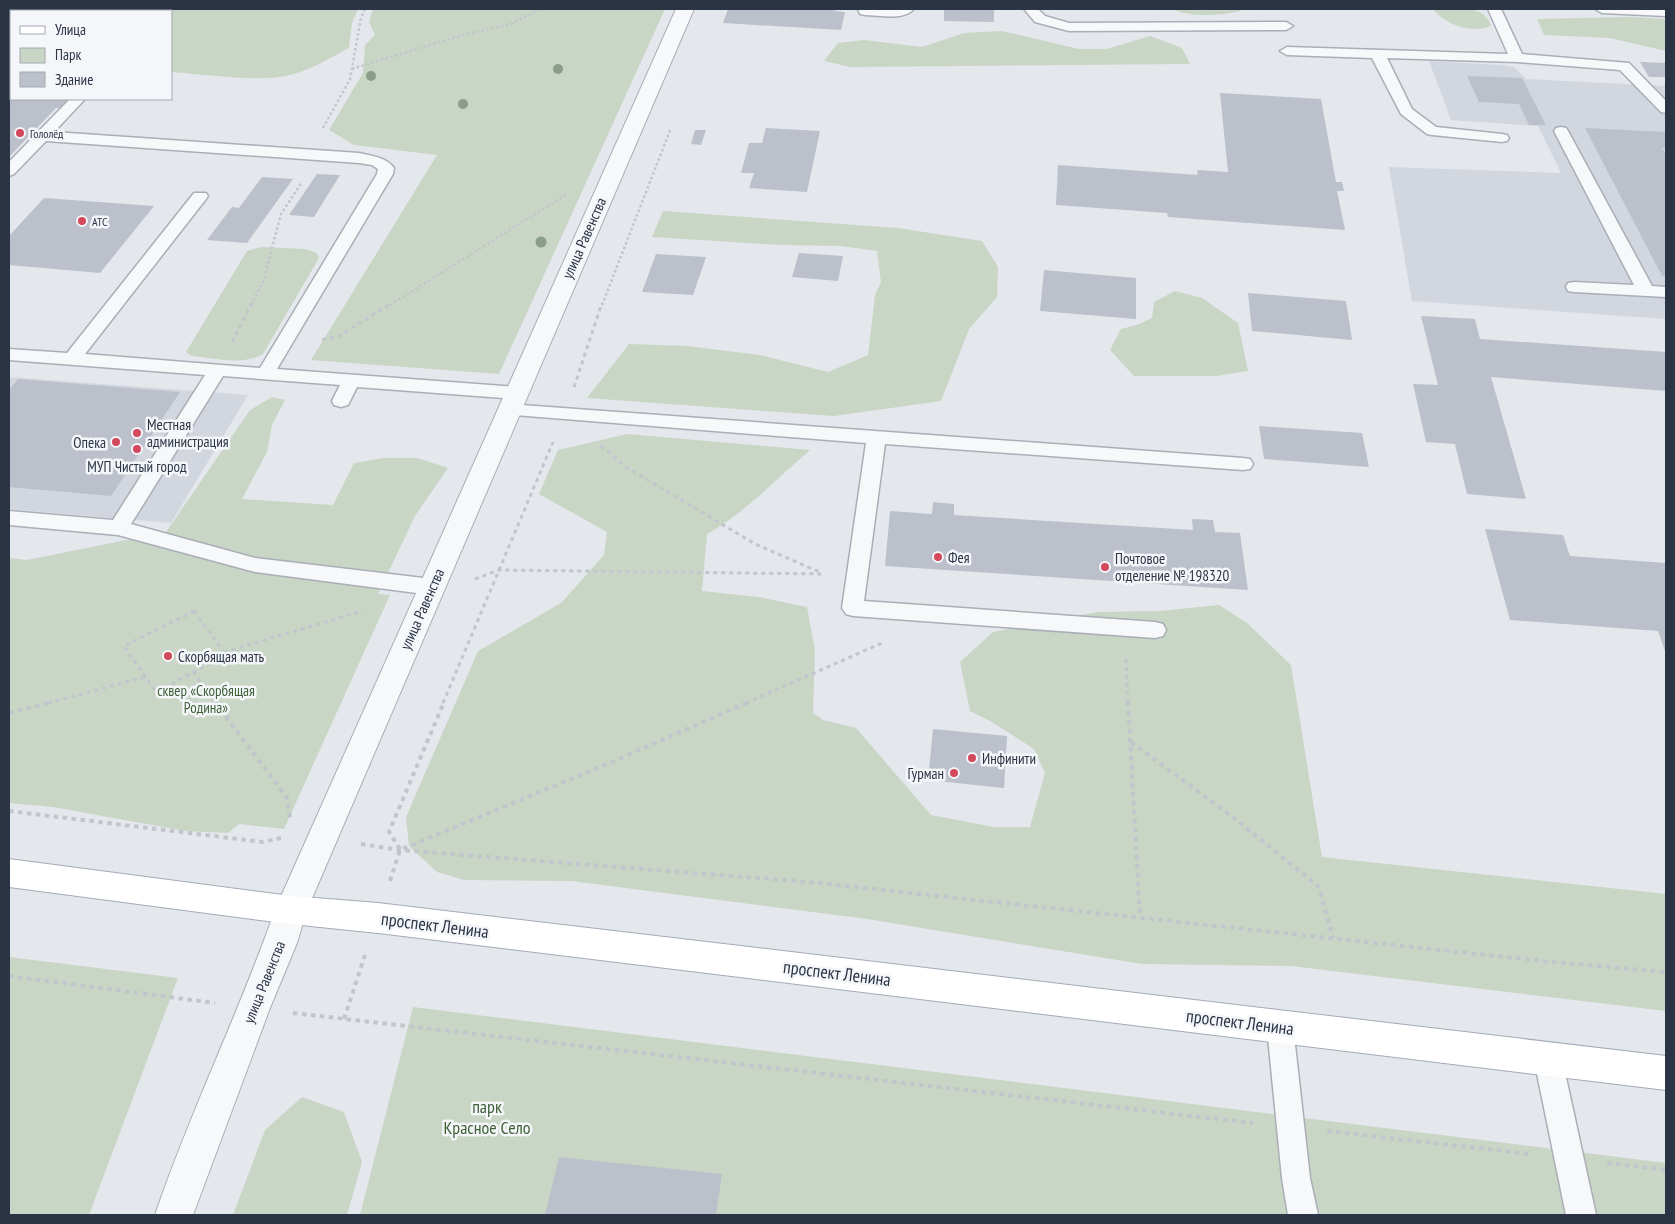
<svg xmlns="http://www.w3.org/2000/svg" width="1675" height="1224" viewBox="0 0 1675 1224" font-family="'PT Sans Narrow',sans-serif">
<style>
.built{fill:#d2d6de}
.green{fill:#c9d6c5}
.building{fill:#bbc0ca}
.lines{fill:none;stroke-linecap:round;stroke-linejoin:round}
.service-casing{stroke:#a9aeb7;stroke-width:3}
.minor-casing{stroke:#a9aeb7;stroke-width:2}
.primary-casing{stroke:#a3abb8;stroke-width:2}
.path-far2{stroke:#c2c5cb;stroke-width:2.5;stroke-dasharray:2.5 2.5;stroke-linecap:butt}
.path-far1{stroke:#c2c5cb;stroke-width:3;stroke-dasharray:4 4;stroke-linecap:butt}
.path{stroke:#c2c5cb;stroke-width:4;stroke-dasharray:4.5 4.5;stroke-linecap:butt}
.service{fill:#f7f8fa;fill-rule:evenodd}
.minor{fill:#f7f8fa;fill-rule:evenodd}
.primary{fill:#fff;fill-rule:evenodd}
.tree{fill:#899d89}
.poi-dot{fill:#d1495b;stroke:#f4f6f9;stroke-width:2}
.labels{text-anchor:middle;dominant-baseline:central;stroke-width:5;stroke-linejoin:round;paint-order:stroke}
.far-poi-label{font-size:12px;fill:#2b3445;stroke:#f4f6f9;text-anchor:start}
.street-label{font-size:15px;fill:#2b3445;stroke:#f4f6f9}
.poi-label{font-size:15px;fill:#2b3445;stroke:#f4f6f9;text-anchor:start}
.park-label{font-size:15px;fill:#3f6138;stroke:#f4f6f9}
.near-street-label{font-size:18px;fill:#2b3445;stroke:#f4f6f9}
.near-park-label{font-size:18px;fill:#3f6138;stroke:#f4f6f9}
</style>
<rect width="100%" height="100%" fill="#e4e7ec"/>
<!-- built -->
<g class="built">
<polygon points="1429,61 1501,65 1514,67 1526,79 1666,86 1666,319 1412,301 1389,167 1561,173 1538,126 1451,120"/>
<polygon points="9,377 248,395 171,523 9,509"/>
</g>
<!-- green -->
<g class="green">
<path d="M 66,9 L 358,9 L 352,23 L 349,48 C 330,58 311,70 290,75 C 261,83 203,74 171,72 L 171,11 L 64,11 Z"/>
<polygon points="373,9 665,9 499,374 311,360 437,155 354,145 329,130 363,73 365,45 375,35 369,22"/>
<path d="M 1173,9 L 1245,9 C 1227,16 1190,18 1173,9 Z"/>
<path d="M 1433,9 C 1453,9 1483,2 1491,26 C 1471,34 1446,25 1433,9 Z"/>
<polygon points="1630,17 1666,19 1666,51 1610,38 1544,35 1537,19"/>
<polygon points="1002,31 1079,49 1107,49 1150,36 1182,48 1190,64 850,67 824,61 838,43 864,40 922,47 964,33"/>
<polygon points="663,211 898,228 982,241 998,267 997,297 969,329 941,401 834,416 587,398 629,344 687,346 760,355 828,372 868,355 875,295 881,282 877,251 841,246 781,245 652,237"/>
<path d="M 261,247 L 305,249 L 317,253 L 319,258 L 263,354 C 242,366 215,358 192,356 L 186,352 L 247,251 Z"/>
<polygon points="1175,291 1202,298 1238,323 1248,371 1216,376 1134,376 1110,350 1121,329 1137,325 1152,318 1154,302"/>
<polygon points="272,397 285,400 272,425 267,452 242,499 333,505 354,463 384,458 417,458 448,468 415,516 378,594 390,595 284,829 239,824 228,833 185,831 53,807 9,803 9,558 27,560 166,532 250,410"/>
<path d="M 627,434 L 810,450 C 777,478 745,513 707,534 L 702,591 L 759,597 L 807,607 L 815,650 L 813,713 L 823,720 L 856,728 L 931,815 L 994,827 L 1030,827 L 1045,773 L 1034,749 L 992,722 L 970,711 L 960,662 L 993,632 L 1098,612 L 1160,611 L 1219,605 L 1247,623 L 1291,665 L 1322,857 L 1666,894 L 1666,1011 L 1291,966 L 1142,964 L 867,919 L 571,881 L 464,880 L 437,872 L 409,846 L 406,817 L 478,651 L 561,603 L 604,555 L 607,532 L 539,494 L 558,450 Z"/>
<polygon points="9,957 178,978 89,1215 9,1215"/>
<polygon points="413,1007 1666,1163 1666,1215 360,1215"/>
<polygon points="302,1097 344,1112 362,1162 347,1215 233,1215 265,1130"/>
</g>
<!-- building -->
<g class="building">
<polygon points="728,9 836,9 835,11 845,12 841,30 723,23"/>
<polygon points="944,9 994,9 994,22 944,21"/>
<polygon points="1640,62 1666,63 1666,77 1649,77"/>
<polygon points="9,68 11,68 11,99 75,99 66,109 56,108 9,157"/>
<polygon points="1467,76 1522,78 1546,125 1529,125 1519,104 1479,102"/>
<polygon points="1220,93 1321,99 1336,182 1342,182 1344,191 1337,191 1345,230 1168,217 1167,213 1056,205 1058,165 1198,175 1197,170 1228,172"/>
<polygon points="766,128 820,131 807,192 749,188 754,173 741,173 749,143 762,143"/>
<polygon points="1585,128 1666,132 1666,148 1662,148 1666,154 1666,276 1662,276"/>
<polygon points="695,130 706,130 701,145 691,144"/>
<polygon points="317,174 340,175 314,217 289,215"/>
<polygon points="262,177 293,179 247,243 207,240 232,207 239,208"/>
<polygon points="44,198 154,206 100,273 9,265 9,236"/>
<polygon points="799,253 843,256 838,281 792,277"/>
<polygon points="656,254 706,257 693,295 642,292"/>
<polygon points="1044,270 1136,278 1136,319 1040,311"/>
<polygon points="1248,293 1346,301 1352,340 1252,331"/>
<polygon points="1421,316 1475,319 1480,339 1666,352 1666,391 1491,377 1526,499 1467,494 1455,444 1426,442 1413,384 1438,385"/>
<polygon points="18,379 180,392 111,496 9,487 9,390"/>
<polygon points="1259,426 1362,433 1369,467 1264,459"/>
<polygon points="933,502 954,504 954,515 1193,530 1192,519 1213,520 1215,532 1240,533 1248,590 885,566 890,511 932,514"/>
<polygon points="1485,529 1563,535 1570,556 1666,563 1666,654 1658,631 1510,620"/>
<polygon points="933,729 1007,736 1004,788 928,780"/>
<polygon points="559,1157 722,1174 716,1215 545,1215"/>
</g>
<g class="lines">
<!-- service casing -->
<g class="service-casing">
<g id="service">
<path d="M 858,9 L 914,9 C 903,21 879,15 865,15 L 860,14 Z"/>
<polygon points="1024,9 1038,9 1045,16 1069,23 1286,22 1293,26 1286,30 1069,31 1035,22"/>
<polygon points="1488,9 1501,9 1522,54 1629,63 1666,101 1666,113 1661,112 1620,70 1517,62 1387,58 1412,109 1436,127 1502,134 1507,135 1509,138 1507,141 1502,142 1432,135 1427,134 1401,114 1372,58 1287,55 1280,51 1287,47 1508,54"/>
<polygon points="1595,9 1666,9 1666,16 1602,13"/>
<rect x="9" y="60" width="2" height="9"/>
<path d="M 70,99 L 85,99 L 54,132 L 359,153 C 372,156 386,157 394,168 L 393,174 L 277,369 L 516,387 L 522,389 L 525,393 L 522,397 L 516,399 L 357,387 L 348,405 L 341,407 L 334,405 L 332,401 L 340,385 L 223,376 L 131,524 L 255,558 L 432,579 L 439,582 L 442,587 L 439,592 L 432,595 L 255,572 L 118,535 L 9,525 L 9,511 L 113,520 L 205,375 L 9,360 L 9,349 L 67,353 L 194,193 L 206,193 L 208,196 L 206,199 L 85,354 L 260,368 L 377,174 L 378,169 L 372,165 L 359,163 L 46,141 L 14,174 L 9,176 L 9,162 Z"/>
<polygon points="1561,127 1566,128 1568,131 1652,286 1666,287 1666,297 1574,292 1568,291 1566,287 1568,283 1574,282 1634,285 1554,131 1556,128"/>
<polygon points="508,404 1243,458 1250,459 1253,464 1250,469 1243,470 885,444 864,601 1155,622 1163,624 1166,630 1163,636 1155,638 853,616 846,614 842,608 866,443 501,414 499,410 501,406"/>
<polygon points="1280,1014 1289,1018 1293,1027 1310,1178 1318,1215 1288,1215 1282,1178 1267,1027 1271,1018"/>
<polygon points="1548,1046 1558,1050 1562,1059 1596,1215 1566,1215 1534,1059 1538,1050"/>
</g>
</g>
<!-- minor casing -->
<g class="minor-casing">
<path id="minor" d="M 676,9 L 694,9 L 307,910 L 297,943 L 270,1008 L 193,1215 L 155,1215 C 190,1112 239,1013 275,910 Z"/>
</g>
<!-- primary casing -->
<g class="primary-casing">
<polygon id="primary" points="9,859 291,896 378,903 1666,1056 1666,1090 378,933 291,924 9,887"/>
</g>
<!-- path-far2 -->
<g class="path-far2">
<polyline points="352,69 456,37 510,24 541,9"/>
<polyline points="323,128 350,79 361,18 365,9"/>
<polyline points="251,305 263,282 281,214 302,182"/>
<polyline points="390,305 567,194"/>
<polyline points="602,305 671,128"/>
</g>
<!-- path-far1 -->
<g class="path-far1">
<polyline points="322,340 339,336 392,303"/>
<polyline points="232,342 252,303"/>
<polyline points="574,387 602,303"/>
<polyline points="601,446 626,467 755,544 822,573"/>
<polyline points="475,579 499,570 824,574"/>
<polygon points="194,611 226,655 156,692 124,646"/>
<polyline points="224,652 363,611"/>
<polyline points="1126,659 1128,703"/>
<polyline points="193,672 216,703"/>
<polyline points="48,703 145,677"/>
<polyline points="443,703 553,442"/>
<polyline points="746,703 882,643"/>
</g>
<!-- path -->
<g class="path">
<polyline points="215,702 287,798 290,818"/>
<polyline points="1128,702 1140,918"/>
<polyline points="9,713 52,702"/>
<polyline points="1131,742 1234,818 1319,887 1333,938"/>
<polyline points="9,811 263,842 281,838"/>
<polyline points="361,844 400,850 808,882 1552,962 1666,972"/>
<polyline points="400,849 389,832 444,702"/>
<polyline points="390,881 400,850 607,764 749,702"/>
<polyline points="9,976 215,1003"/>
<polyline points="293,1013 1253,1123"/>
<polyline points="344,1019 365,955"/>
<polyline points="1327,1131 1529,1154"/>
<polyline points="1607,1163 1666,1170"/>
</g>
<!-- service -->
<use href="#service" class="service"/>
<!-- minor -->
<use href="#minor" class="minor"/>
<!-- primary -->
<use href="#primary" class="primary"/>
</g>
<!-- trees -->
<g class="tree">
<circle cx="558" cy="69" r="5"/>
<circle cx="371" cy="76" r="5"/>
<circle cx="463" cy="104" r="5"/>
<circle cx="541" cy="242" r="5.5"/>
</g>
<!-- markers -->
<g class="poi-dot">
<circle cx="20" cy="133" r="5"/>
<circle cx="82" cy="221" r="5"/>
<circle cx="137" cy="433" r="5"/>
<circle cx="116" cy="442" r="5"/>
<circle cx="137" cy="449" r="5"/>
<circle cx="938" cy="557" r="5"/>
<circle cx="1105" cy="567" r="5"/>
<circle cx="168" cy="656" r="5"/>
<circle cx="972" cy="758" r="5"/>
<circle cx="954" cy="773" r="5"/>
</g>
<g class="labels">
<!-- far-poi labels -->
<g class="far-poi-label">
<text x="30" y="133">Гололёд</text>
<text x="92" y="221">АТС</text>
</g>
<!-- street labels -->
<g class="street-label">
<text transform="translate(584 238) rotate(-66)">улица Равенства</text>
<text transform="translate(422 609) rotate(-66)">улица Равенства</text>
<text transform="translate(264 982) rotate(-68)">улица Равенства</text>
</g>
<!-- poi labels -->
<g class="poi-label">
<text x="147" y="424">Местная<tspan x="147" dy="17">администрация</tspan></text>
<text x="106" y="442" text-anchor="end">Опека</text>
<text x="137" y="466" text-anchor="middle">МУП Чистый город</text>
<text x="948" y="557">Фея</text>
<text x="1115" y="558">Почтовое<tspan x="1115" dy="17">отделение № 198320</tspan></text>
<text x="178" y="656">Скорбящая мать</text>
<text x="982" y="758">Инфинити</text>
<text x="944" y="773" text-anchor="end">Гурман</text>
</g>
<!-- park labels -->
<g class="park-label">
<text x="206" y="690">сквер «Скорбящая<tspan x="206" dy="17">Родина»</tspan></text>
</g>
<!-- near-street labels -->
<g class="near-street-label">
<text transform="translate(435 925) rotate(7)">проспект Ленина</text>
<text transform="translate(837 973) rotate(7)">проспект Ленина</text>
<text transform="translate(1240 1022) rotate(7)">проспект Ленина</text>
</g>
<!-- near-park labels -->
<g class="near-park-label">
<text x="487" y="1106">парк<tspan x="487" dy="21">Красное Село</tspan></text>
</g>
</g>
<!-- border -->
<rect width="1675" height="1224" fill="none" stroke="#2b3445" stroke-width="20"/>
<!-- legend -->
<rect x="10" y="10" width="162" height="90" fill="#f4f6f9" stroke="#a4a8b1"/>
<rect x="20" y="26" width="25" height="8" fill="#ffffff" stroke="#a4a8b1"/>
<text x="55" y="35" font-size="15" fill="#2b3445">Улица</text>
<rect x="20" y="48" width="25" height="15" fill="#c9d6c5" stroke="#a4a8b1"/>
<text x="55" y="60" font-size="15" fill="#2b3445">Парк</text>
<rect x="20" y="72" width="25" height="15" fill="#bbc0ca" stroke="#a4a8b1"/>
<text x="55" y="85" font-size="15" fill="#2b3445">Здание</text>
</svg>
